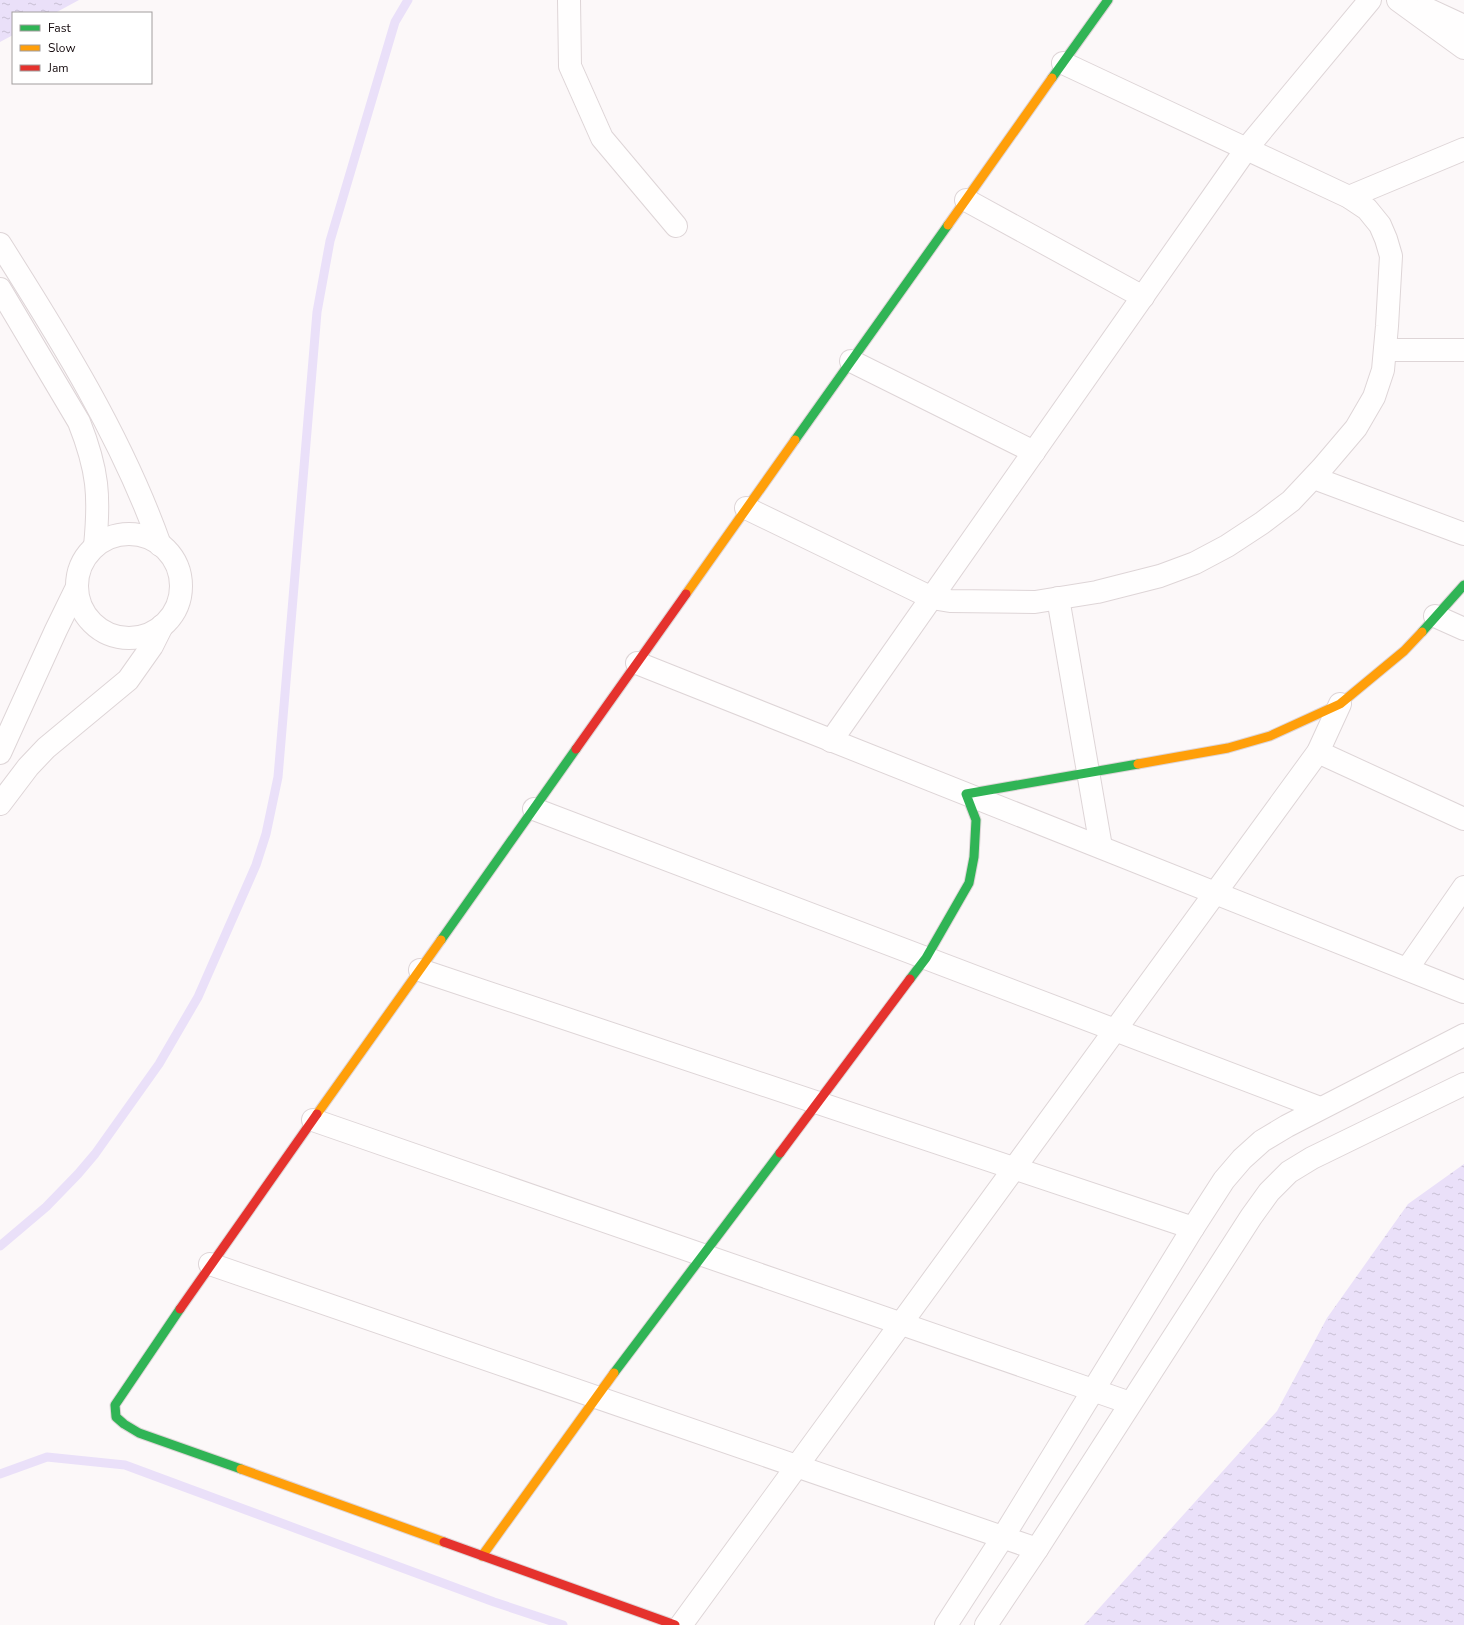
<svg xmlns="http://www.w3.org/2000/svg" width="1464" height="1625" viewBox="0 0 1464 1625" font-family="'Nunito Sans',sans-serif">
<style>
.water{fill:url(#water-ripples)}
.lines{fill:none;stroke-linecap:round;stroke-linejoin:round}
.stream{stroke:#eae0f9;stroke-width:9}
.street-casing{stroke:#ded5d7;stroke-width:24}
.fast-casing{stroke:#ded5d7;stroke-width:11}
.slow-casing{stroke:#ded5d7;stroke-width:11}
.jam-casing{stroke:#ded5d7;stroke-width:11}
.street{stroke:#fffefe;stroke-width:22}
.fast{stroke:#30b455;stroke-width:9}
.slow{stroke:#ff9f0a;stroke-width:9}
.jam{stroke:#e5322d;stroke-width:9}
</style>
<defs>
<pattern id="water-ripples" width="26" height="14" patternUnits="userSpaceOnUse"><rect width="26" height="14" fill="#eae0f9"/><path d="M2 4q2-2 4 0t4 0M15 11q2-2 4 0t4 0" fill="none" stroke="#c8bfd4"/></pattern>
</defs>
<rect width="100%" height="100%" fill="#fcf8f9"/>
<!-- water -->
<g class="water">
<polygon points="0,0 79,0 55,13 13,13 13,35 0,42"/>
<polygon points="1464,1164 1464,1625 1084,1625 1277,1411 1327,1318 1408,1204"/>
</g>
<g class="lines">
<!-- stream -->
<g class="stream">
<polyline points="0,1246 46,1207 78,1174 95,1154 159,1064 198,997 256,865 266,834 278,777 317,312 330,241 392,32 395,22 408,0"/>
<polyline points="0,1474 47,1457 125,1465 494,1602 563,1625"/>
</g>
<!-- street casing -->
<g class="street-casing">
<g id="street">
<polyline points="569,0 570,66 602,138 676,226"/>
<polyline points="1398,0 1464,48"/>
<polyline points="1425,8 1464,26"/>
<polyline points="1349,197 1464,149"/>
<polyline points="966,200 1143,297"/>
<path d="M 0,244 C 61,340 122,438 160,545"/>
<path d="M 0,289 L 79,422 C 98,470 100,496 95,546"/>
<polyline points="1385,350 1464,350"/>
<polyline points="851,361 1034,452"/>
<polyline points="1314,478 1464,534"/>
<polyline points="746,508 932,598 950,601 1035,602 1097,592 1160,576 1195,563 1227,546 1262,523 1291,501 1322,468 1356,428 1374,397 1383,370 1387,326 1391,256 1386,239 1380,225 1367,209 1349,197 1063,63"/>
<circle cx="129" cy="586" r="52"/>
<polyline points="1058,598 1101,847"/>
<polyline points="1435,616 1464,629"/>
<polyline points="637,663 1464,992"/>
<polyline points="831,741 1247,148 1370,0"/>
<polyline points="1318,752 1464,819"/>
<polyline points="0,753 56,630 77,587"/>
<polyline points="0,804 28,767 46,748 128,680 152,646 162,626"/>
<polyline points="534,809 1320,1108"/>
<polyline points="1407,969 1464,887"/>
<polyline points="420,970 1193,1228"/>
<polyline points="313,1120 1130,1403"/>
<polyline points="210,1264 1037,1549"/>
<polyline points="681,1625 1318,752 1340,704"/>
<polyline points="946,1625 1003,1537 1193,1228 1224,1180 1242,1159 1262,1141 1287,1126 1464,1035"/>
<polyline points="986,1625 1037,1549 1251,1217 1269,1192 1289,1172 1312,1158 1464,1084"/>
</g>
</g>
<!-- fast casing -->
<g class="fast-casing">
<g id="fast">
<polyline points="1052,78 1108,0"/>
<polyline points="795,440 948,225"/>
<polyline points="1422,632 1464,585"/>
<polyline points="441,940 576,749"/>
<polyline points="910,979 926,958 969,883 974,857 976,820 966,794 1138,764"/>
<polyline points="180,1309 115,1405 116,1417 124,1424 139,1433 241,1469"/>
<polyline points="614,1373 780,1153"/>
</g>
</g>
<!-- slow casing -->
<g class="slow-casing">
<g id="slow">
<polyline points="948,225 1052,78"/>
<polyline points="686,594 795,440"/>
<polyline points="1138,764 1228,748 1270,736 1340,704 1404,651 1422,632"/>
<polyline points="317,1114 441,940"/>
<polyline points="241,1469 444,1542"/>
<polyline points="482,1556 614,1373"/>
</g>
</g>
<!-- jam casing -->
<g class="jam-casing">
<g id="jam">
<polyline points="576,749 686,594"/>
<polyline points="780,1153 910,979"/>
<polyline points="180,1309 317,1114"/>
<polyline points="444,1542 675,1625"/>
</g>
</g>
<!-- street -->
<use href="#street" class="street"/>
<!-- fast -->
<use href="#fast" class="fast"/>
<!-- slow -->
<use href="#slow" class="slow"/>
<!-- jam -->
<use href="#jam" class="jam"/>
</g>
<!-- legend -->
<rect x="12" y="12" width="140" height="72" fill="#ffffff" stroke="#a19d9e"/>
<rect x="20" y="25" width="20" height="6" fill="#30b455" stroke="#a19d9e"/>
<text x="48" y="32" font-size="12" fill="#14090c">Fast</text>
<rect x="20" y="45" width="20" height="6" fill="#ff9f0a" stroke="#a19d9e"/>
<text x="48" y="52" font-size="12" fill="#14090c">Slow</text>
<rect x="20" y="65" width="20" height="6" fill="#e5322d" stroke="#a19d9e"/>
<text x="48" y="72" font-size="12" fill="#14090c">Jam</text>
</svg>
